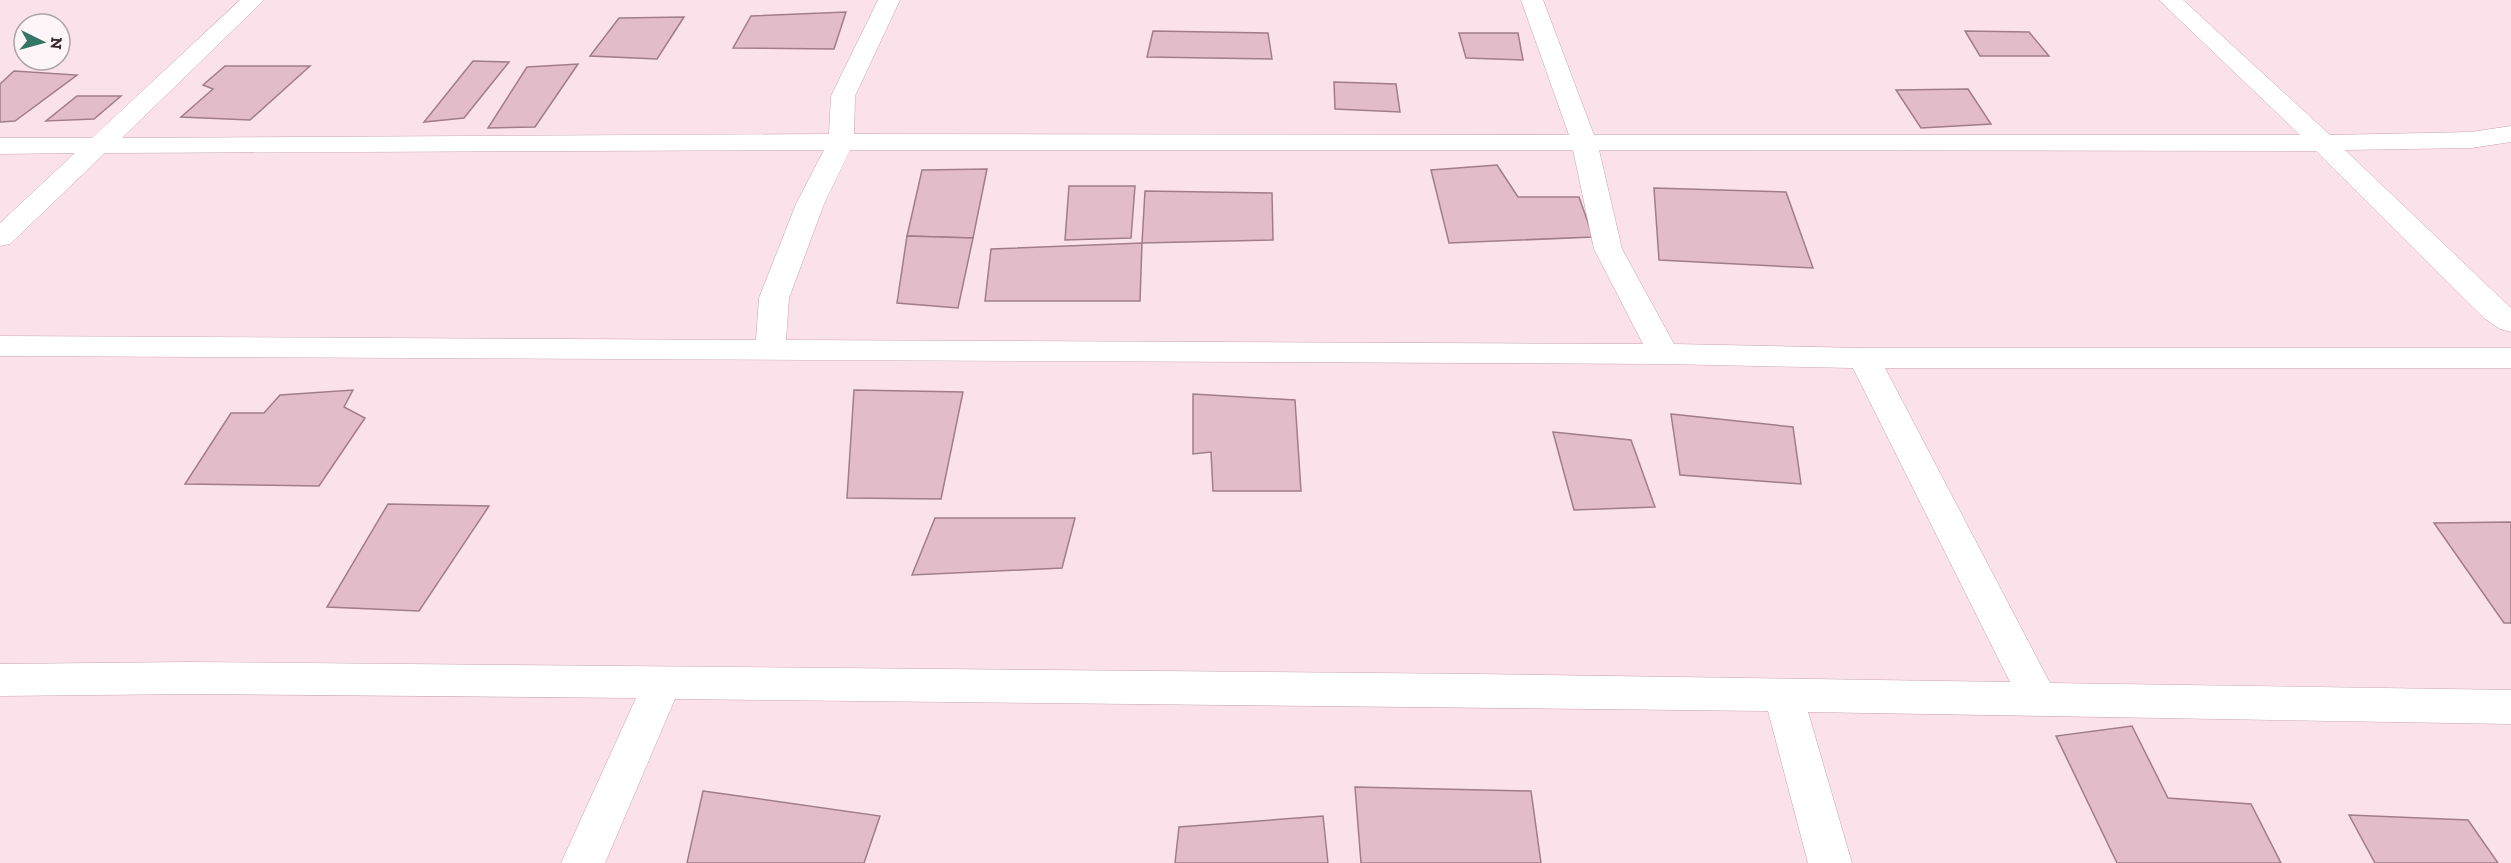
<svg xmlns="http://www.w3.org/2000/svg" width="2511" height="863" viewBox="0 0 2511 863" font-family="'Zilla Slab',serif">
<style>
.building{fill:#e3bcca;stroke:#a07d89;stroke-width:1.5}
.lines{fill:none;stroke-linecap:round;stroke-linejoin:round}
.minor-casing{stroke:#c8a3b0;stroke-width:1}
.minor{fill:#fff;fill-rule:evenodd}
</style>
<rect width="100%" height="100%" fill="#fbe2ea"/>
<!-- building -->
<g class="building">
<polygon points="846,12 834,49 733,48 751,16"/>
<polygon points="684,17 657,59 590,56 619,18"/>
<polygon points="1153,31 1268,33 1272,59 1147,57"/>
<polygon points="1965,31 2029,32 2049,56 1980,56"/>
<polygon points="1459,33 1518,33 1523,60 1466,58"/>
<polygon points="473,61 509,62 464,118 424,122"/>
<polygon points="578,64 535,127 488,128 527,67"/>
<polygon points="225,66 310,66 250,120 181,117 213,89 203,85"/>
<polygon points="14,71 77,75 15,121 0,122 0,84"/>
<polygon points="1334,82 1396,84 1400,112 1335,109"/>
<polygon points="1968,89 1991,124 1921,128 1896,90"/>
<polygon points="77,96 121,96 94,119 46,121"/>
<polygon points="1497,165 1518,197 1579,197 1593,237 1449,243 1431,170"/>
<polygon points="987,169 973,238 907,236 922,170"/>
<polygon points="1069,186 1135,186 1131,238 1065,240"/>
<polygon points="1654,188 1786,192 1813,268 1659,260"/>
<polygon points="1145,191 1272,193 1273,240 1142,243"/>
<polygon points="907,236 973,238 958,308 897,303"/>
<polygon points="1142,243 1140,301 985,301 991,249"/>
<polygon points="353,390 344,407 365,418 319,486 185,484 231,413 264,413 280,395"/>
<polygon points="854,390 963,392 941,499 847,498"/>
<polygon points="1193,394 1295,400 1301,491 1213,491 1211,452 1193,454"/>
<polygon points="1671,414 1793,427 1801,484 1680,475"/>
<polygon points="1553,432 1631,440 1655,507 1574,510"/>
<polygon points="388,504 489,506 419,611 327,607"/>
<polygon points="935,518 1075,518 1062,568 912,575"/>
<polygon points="2511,522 2511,623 2504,623 2434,523"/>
<polygon points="2132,726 2168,798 2251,804 2281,863 2117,863 2056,736"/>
<polygon points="1355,787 1531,791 1541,863 1361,863"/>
<polygon points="703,791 880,816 864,863 687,863"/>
<polygon points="2349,815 2468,820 2498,863 2375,863"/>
<polygon points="1323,816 1328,863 1175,863 1179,827"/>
</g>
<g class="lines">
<!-- minor casing -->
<g class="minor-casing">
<path id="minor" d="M 240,0 L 264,0 L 122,138 L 829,134 L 831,96 L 878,0 L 900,0 L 855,96 L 854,134 L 1569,135 L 1521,0 L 1543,0 L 1594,135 L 2300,135 L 2159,0 L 2183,0 L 2330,135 L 2471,132 L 2511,126 L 2511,142 L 2471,148 L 2345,150 L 2511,308 L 2511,332 L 2500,329 L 2484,318 L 2316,151 L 1599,150 L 1622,249 L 1674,344 L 1864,348 L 2511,348 L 2511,368 L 1885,368 L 2050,683 L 2511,690 L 2511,724 L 1808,712 L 1852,863 L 1808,863 L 1768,711 L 675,699 L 605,863 L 561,863 L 636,698 L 189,694 L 0,696 L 0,664 L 189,662 L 1478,674 L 2010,682 L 1853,368 L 1664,364 L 0,356 L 0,336 L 756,340 L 759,298 L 796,204 L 824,150 L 105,153 L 10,244 L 0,246 L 0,223 L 75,153 L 0,154 L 0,138 L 92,138 ZM 850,150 L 1573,150 L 1594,249 L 1643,344 L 786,340 L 789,298 L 824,204 Z"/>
</g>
<!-- minor -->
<use href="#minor" class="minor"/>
</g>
<!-- north arrow -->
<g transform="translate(42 42) rotate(95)"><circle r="28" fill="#fdf5f7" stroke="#aea3a7" stroke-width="1.5"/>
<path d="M0-4.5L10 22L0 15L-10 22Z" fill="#347566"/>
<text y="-9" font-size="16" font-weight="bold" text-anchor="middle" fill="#37292e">N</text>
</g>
</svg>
